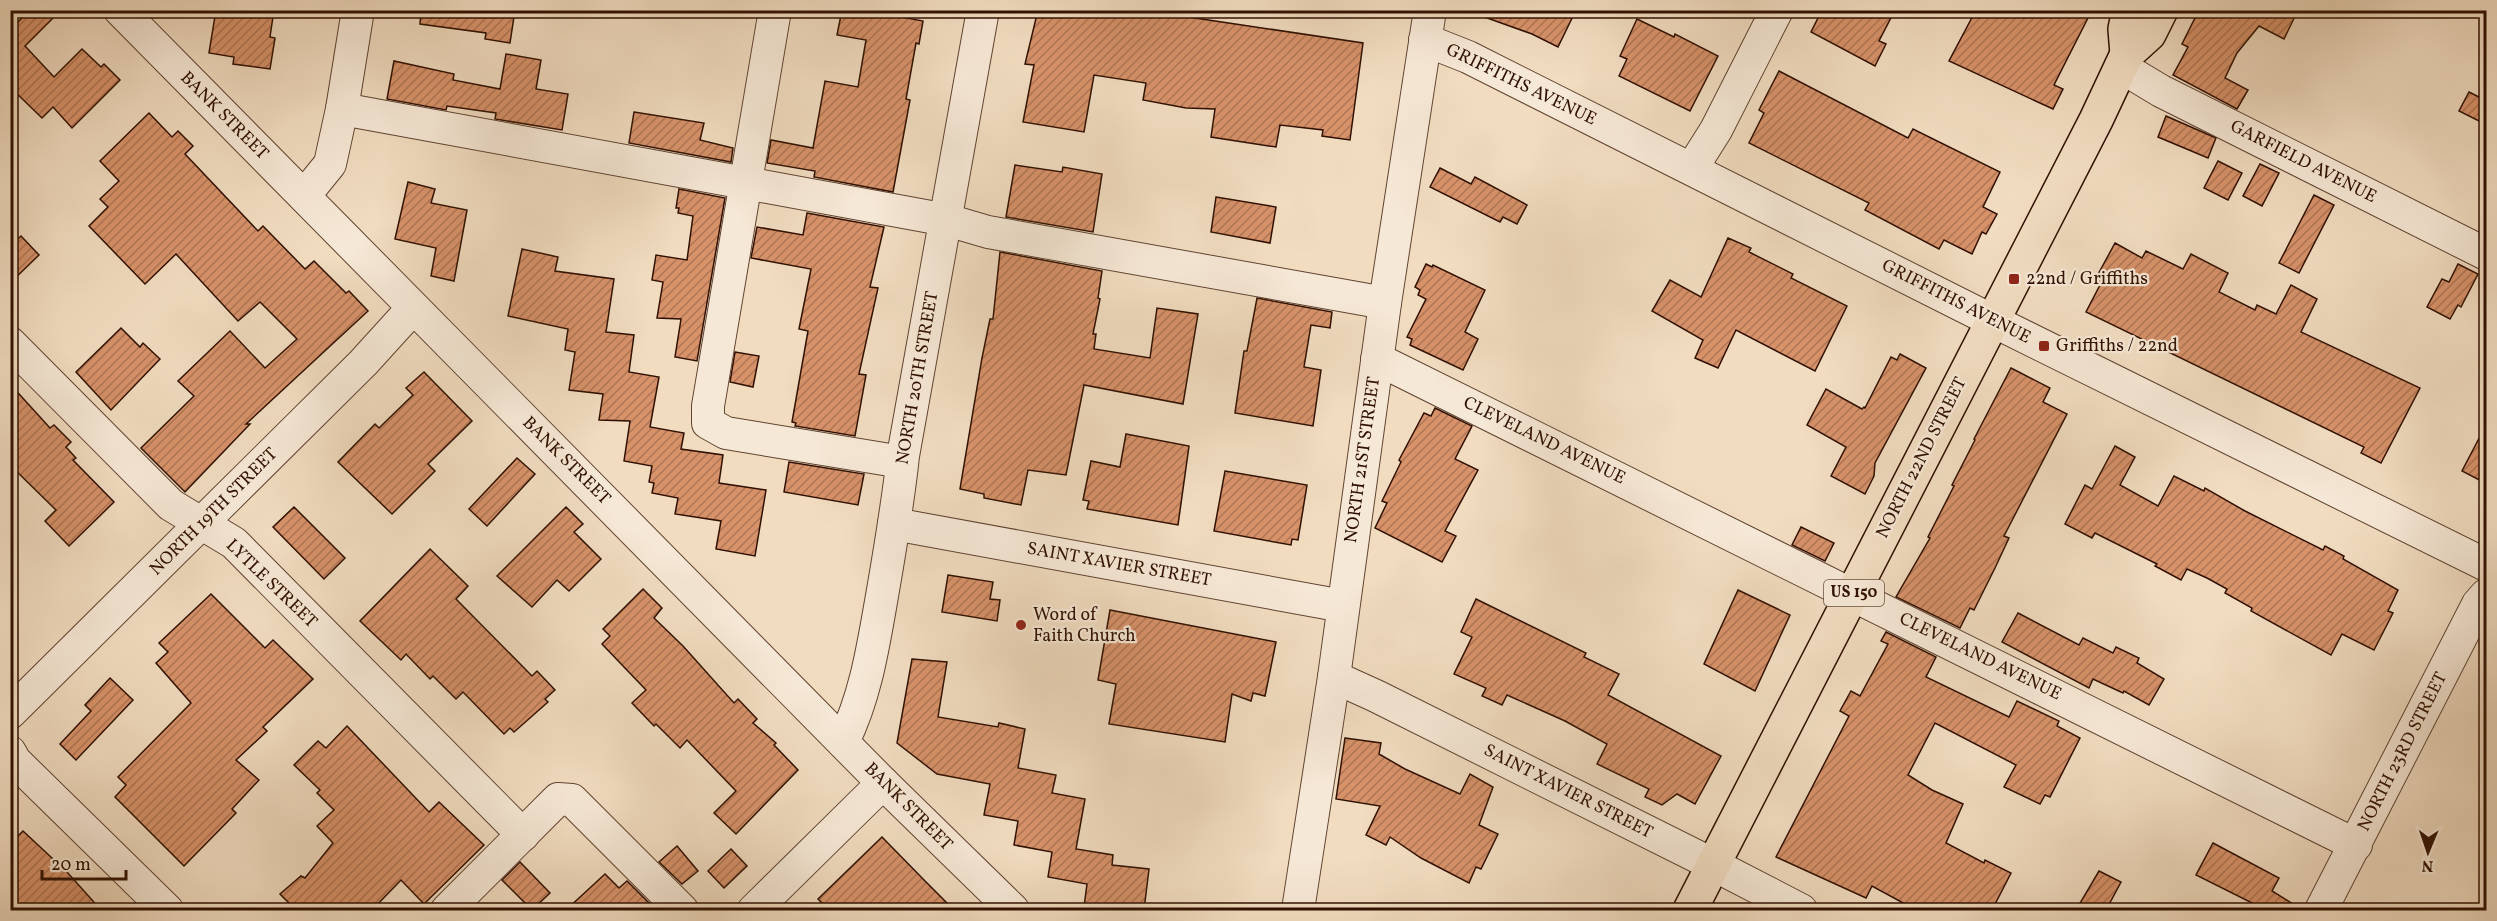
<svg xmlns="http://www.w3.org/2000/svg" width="2497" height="921" viewBox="0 0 2497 921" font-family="Vollkorn,serif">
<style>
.building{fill:url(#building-hatch);stroke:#301001;stroke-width:1.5}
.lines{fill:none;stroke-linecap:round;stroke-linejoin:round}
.minor-casing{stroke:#604331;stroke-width:34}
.major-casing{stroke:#301001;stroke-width:36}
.minor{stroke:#f6e8d6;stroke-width:32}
.major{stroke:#f1dcc0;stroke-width:33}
.poi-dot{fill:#8f2418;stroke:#f6e8d6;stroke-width:2}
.labels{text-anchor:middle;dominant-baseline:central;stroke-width:4.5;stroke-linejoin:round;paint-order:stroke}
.shield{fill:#f6e8d6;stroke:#6b5141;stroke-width:1.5}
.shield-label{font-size:16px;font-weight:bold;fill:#301001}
.street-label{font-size:18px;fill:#301001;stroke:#f6e8d6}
.poi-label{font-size:18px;fill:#301001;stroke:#f6e8d6;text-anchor:start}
</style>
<defs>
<pattern id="building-hatch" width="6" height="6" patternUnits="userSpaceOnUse" patternTransform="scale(1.5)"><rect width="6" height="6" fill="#d7926a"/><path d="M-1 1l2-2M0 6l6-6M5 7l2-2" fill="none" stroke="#af7655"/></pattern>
</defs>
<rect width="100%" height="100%" fill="#f1dcc0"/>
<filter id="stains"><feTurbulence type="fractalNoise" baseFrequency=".00333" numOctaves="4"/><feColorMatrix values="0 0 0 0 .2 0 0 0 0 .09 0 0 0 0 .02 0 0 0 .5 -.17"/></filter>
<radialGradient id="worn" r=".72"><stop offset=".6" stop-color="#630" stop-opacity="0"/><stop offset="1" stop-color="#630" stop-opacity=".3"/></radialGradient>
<!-- building -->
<g class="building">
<polygon points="30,10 61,10 25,46 54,77 82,49 101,67 104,64 120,80 72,128 53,107 42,118 10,87 10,30"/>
<polygon points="216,10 274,10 270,37 275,38 270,69 233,64 234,57 209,53"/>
<polygon points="421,10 515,10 510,43 485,39 486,33 420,24"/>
<polygon points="842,10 865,10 923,21 919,44 916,43 906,99 910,100 893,192 814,177 815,171 767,163 771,140 813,148 825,81 858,87 866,40 837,35"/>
<polygon points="1038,10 1183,10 1182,16 1363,43 1350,140 1322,136 1323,130 1280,125 1276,147 1211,137 1215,109 1186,108 1143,100 1146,83 1094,75 1084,132 1023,122 1034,65 1025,64"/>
<polygon points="1477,10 1576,10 1558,47 1532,34 1476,14"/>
<polygon points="1822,10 1895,10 1879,41 1886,44 1875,66 1811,32"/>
<polygon points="1976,10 2092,10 2054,85 2063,89 2053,109 1949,61"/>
<polygon points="2199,10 2298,10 2284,39 2259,26 2237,53 2225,78 2248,90 2237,109 2173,75 2188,47 2182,44"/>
<polygon points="1637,19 1674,37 1675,34 1718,56 1690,111 1619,76 1627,59 1620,56"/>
<polygon points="506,54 541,60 536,89 568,94 562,130 495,119 496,113 447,106 446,110 387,99 394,61 454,74 453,80 500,89"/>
<polygon points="1779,71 1908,138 1913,129 2000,172 1983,207 1997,214 1986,234 1982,232 1972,254 1944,240 1939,249 1865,210 1869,203 1749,143 1764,113 1759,110"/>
<polygon points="2469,92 2487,101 2487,125 2459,111"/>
<polygon points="634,112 704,123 700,140 733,148 731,162 629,143"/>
<polygon points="149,113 172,137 178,131 193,146 185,154 258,231 263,226 305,269 314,261 346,293 349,291 368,311 246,424 250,424 185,492 141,448 194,396 178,381 230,331 265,368 297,339 260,302 238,321 176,254 145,284 89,226 108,207 100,199 119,181 100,161"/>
<polygon points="2166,116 2216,138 2208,158 2158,137"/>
<polygon points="2218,161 2242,173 2228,200 2204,188"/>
<polygon points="2260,164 2279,173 2262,206 2243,196"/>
<polygon points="1015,165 1062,172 1063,167 1102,174 1093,232 1006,217"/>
<polygon points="1440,168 1471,184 1475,177 1527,205 1517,224 1503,217 1500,222 1430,187"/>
<polygon points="408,182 435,189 431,203 467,210 454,281 431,276 436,248 395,239"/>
<polygon points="679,189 725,198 697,361 675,357 681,319 657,318 663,282 652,280 656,255 687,260 693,216 678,213 679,208 676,208"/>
<polygon points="2314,195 2334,205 2299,273 2279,263"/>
<polygon points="1216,197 1276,207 1270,243 1211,232"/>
<polygon points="807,213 884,227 870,287 878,288 859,374 866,375 855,436 795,426 796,423 792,422 808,331 799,329 811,269 751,258 757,227 803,235"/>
<polygon points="21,236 39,255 10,283 10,246"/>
<polygon points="1728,238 1751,248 1749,252 1793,274 1791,278 1847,306 1815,371 1736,330 1718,368 1695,358 1703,340 1652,311 1670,280 1701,297"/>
<polygon points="2115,243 2142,258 2146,251 2183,269 2191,254 2228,273 2219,292 2255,310 2257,305 2276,314 2291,285 2317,299 2301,332 2420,388 2381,463 2361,453 2364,447 2086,312 2101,283 2095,280"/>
<polygon points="522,249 558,257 555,271 614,279 606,332 634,335 629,372 659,377 650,427 684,433 681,449 723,455 719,483 766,490 755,556 716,549 721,521 675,514 678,498 652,493 654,483 649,482 652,466 624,461 630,421 599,420 603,394 569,390 575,352 565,350 568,329 508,316"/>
<polygon points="1000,252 1102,271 1098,298 1100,299 1093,334 1096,334 1094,349 1150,358 1157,308 1198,314 1183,404 1084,385 1066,475 1028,470 1021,505 984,498 984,494 960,489 982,358 990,319 993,319"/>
<polygon points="1426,264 1432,267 1433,265 1485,290 1465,332 1478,339 1463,370 1410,345 1412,339 1407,337 1426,299 1418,295 1420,290 1415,287"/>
<polygon points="2458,264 2478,274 2461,307 2458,305 2450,319 2427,307 2442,279 2449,282"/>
<polygon points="1257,298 1332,312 1330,328 1311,325 1304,367 1321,370 1313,426 1235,413 1244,351 1247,351"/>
<polygon points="121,328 140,347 143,343 160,359 111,410 76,372"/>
<polygon points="735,352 759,356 753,387 730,382"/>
<polygon points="1900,354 1926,368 1875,463 1874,476 1865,494 1831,476 1846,447 1807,425 1826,389 1862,409 1864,407 1865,408 1891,357 1897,360"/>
<polygon points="2011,368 2050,388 2043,402 2067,414 2004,536 2009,538 1995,568 1974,610 1970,608 1960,628 1896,597 1930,538 1928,537 1954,486 1952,485 1975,440 1974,439"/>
<polygon points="424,372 472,421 428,464 435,471 392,514 338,462 375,424 379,428 413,395 406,388"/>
<polygon points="10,384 50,428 54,425 71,442 66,447 76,458 73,460 114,502 69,546 45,521 56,510 10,465"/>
<polygon points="1435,408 1472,426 1455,459 1478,470 1445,531 1456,536 1442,562 1375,528 1387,503 1382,501 1401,462 1399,460 1424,413 1431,416"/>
<polygon points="2487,423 2487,484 2462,471"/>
<polygon points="1126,434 1189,446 1178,525 1087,509 1089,501 1083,500 1091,461 1120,467"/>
<polygon points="2115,446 2135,457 2120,485 2158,506 2174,476 2204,491 2205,488 2245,511 2323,550 2325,546 2344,556 2343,559 2398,590 2388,611 2393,613 2374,650 2342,634 2331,655 2251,611 2252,608 2225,593 2227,589 2207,578 2187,569 2181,580 2155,566 2157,564 2095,533 2092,538 2065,524 2085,485 2092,489"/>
<polygon points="517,458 535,474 487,526 469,509"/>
<polygon points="789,462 864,474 858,505 784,492"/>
<polygon points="1225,471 1307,485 1298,540 1292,539 1291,545 1214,531"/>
<polygon points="294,507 345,558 324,579 273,527"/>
<polygon points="566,507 583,524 574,532 601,559 569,591 557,580 532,607 497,576"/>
<polygon points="1801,527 1834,543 1825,561 1792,545"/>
<polygon points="430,549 468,586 456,599 532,676 537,671 555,690 545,699 548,702 514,732 510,728 504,734 463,692 456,699 433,676 430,679 406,654 401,660 360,621"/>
<polygon points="948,575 993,582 990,599 1000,600 997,621 942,612"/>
<polygon points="643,589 662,608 654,618 683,646 734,703 738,699 757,719 753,723 776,743 774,745 798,770 736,834 714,813 736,791 687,740 680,748 656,724 654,726 632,703 646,690 602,644 610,636 603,629"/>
<polygon points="1738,590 1790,615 1755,691 1704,664"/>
<polygon points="211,594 265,648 273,640 313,679 263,727 267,731 236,760 259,780 232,809 236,813 184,866 115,797 126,785 118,777 191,703 156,663 168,652 159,643"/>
<polygon points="1476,599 1586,653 1584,657 1619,674 1608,695 1721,756 1695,804 1677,794 1662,805 1645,797 1649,789 1597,764 1607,744 1565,721 1507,695 1502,705 1482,696 1486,688 1454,674 1472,637 1461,632"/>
<polygon points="1110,610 1276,642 1265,696 1253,693 1251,701 1232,694 1225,742 1109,724 1116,684 1098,680"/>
<polygon points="2018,613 2079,645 2083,638 2113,653 2116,647 2139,658 2137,663 2164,679 2149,705 2124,691 2123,693 2093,679 2089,688 2002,642"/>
<polygon points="1886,632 1936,657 1926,677 2009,717 2017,701 2059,721 2057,726 2080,738 2050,797 2045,795 2040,804 2004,787 2016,765 1935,723 1908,775 1932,790 1963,804 1946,843 1984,863 1985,860 2011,873 1992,910 1916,910 1872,886 1866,898 1776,857 1849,716 1840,711 1851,691 1860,696 1888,644 1881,641"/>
<polygon points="912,659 947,662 938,717 998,727 999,723 1025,729 1018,768 1056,775 1052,793 1085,799 1076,849 1113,855 1112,865 1149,869 1144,910 1107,910 1084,907 1087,884 1048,877 1052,852 1014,845 1018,821 984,815 990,784 937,774 897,743"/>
<polygon points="110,678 133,700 76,760 60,744 91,711 85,705"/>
<polygon points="347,726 429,812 439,802 484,845 424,904 401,880 372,910 296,910 280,894 301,876 305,878 333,843 317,826 334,810 317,793 320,790 294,765 318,741 326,748"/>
<polygon points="1345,738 1381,743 1379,754 1405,769 1460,794 1470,774 1493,787 1479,825 1498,834 1481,869 1476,867 1469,883 1421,858 1390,837 1386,845 1366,835 1380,806 1336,799"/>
<polygon points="23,831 67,872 101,910 10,910 10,844"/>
<polygon points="882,837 925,881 954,910 829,910 818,899"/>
<polygon points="2213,843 2279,878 2272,891 2303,910 2266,910 2196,875"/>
<polygon points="677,846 698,871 682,884 659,862"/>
<polygon points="731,849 747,866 724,888 708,871"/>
<polygon points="520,862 550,893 532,910 502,880"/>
<polygon points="2099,871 2121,882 2106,910 2076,910"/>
<polygon points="605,874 619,888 627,881 654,908 651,910 566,910"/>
</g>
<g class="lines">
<!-- minor casing -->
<g class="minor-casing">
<g id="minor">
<polyline points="120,10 883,783 1013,910"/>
<polyline points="775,10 708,406 708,423 726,433 902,462"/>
<polyline points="1425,40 1468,57 1993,321 2486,565"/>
<polyline points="2121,67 2161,91 2486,254"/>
<polyline points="342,109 947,220 988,232 1385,303"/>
<polyline points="1692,168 1716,130 1777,10"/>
<polyline points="304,196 330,164 342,109 358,10"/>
<polyline points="10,343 171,505 234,543 523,835"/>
<polyline points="1377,359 2356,845"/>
<polyline points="894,524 1343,606"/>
<polyline points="1334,677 1376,696 1714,865 1801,910"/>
<polyline points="10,713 363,363 413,308"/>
<path d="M 843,742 C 866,695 873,647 882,596 C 890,550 898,503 903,456 L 983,10"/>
<polyline points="10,752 15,761 167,910"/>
<polyline points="447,910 558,799 572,800 682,910"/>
<polyline points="754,910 883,783"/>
<polyline points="1298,910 1334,677 1385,303 1430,10"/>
<polyline points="2321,910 2478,604 2486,595"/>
</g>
</g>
<!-- major casing -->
<g class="major-casing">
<g id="major">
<polyline points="2127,54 2125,29 2129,10"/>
<polyline points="1690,910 2096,120 2127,54 2149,34 2161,10"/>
</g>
</g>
<!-- minor -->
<use href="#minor" class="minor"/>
<!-- major -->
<use href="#major" class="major"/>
</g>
<!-- markers -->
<g class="poi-dot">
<rect x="2008" y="273" width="12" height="12" rx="3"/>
<rect x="2038" y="340" width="12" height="12" rx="3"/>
<circle cx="1021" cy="625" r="6"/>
</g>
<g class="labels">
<!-- shield labels -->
<rect class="shield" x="1824" y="580" width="60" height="26" rx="4.5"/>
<g class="shield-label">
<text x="1854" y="593">US 150</text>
</g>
<!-- street labels -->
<g class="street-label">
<text transform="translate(1521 85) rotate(26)">GRIFFITHS AVENUE</text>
<text transform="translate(224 116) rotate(45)">BANK STREET</text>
<text transform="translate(2303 162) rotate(27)">GARFIELD AVENUE</text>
<text transform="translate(1956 302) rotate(27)">GRIFFITHS AVENUE</text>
<text transform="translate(918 378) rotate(-80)">NORTH 20TH STREET</text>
<text transform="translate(1544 441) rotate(26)">CLEVELAND AVENUE</text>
<text transform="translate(1922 458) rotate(-63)">NORTH 22ND STREET</text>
<text transform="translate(1363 460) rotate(-82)">NORTH 21ST STREET</text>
<text transform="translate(566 461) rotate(45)">BANK STREET</text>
<text transform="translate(214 512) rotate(-45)">NORTH 19TH STREET</text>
<text transform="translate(1119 565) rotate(10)">SAINT XAVIER STREET</text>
<text transform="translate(271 584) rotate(44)">LYTLE STREET</text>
<text transform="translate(1980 657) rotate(26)">CLEVELAND AVENUE</text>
<text transform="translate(2403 752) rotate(-63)">NORTH 23RD STREET</text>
<text transform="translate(1568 792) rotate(27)">SAINT XAVIER STREET</text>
<text transform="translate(908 807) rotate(45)">BANK STREET</text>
</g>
<!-- poi labels -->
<g class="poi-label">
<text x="2026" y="279">22nd / Griffiths</text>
<text x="2056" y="346">Griffiths / 22nd</text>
<text x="1033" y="615">Word of<tspan x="1033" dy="21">Faith Church</tspan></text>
</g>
</g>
<!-- margin -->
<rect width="2497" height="921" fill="none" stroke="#f1dcc0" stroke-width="36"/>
<rect x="12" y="12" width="2473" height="897" fill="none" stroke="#301001" stroke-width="3"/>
<rect x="18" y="18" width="2461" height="885" fill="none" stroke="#301001" stroke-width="1.5"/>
<!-- north arrow -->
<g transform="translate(2428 852) rotate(182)" stroke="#f6e8d6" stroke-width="4.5" paint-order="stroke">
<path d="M0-4.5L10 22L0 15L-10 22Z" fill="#301001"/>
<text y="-9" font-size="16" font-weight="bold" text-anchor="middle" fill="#301001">N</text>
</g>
<!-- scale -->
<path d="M42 870v9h84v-9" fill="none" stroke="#301001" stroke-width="3"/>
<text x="51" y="870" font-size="18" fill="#301001" stroke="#f6e8d6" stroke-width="4.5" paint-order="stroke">20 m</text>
<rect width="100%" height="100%" filter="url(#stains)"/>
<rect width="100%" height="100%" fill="url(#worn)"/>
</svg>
